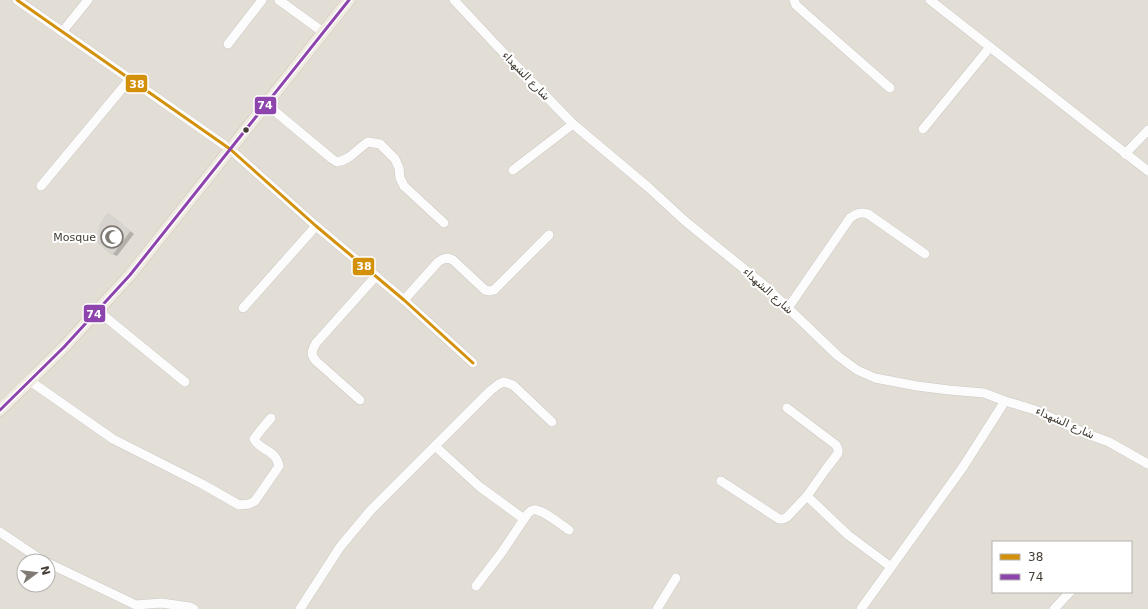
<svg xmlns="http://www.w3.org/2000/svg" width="1148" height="609" viewBox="0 0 1148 609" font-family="'DejaVu Sans','Noto Naskh Arabic',sans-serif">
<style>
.residential{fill:#e3ded5;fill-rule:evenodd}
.shadow{fill:#0003}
.building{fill:#d7d3cf;stroke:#d7d3ce}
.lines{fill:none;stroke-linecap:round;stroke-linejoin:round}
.minor-casing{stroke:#cbc8c4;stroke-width:10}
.major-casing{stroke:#d0c7b6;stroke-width:13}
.minor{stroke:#fdfcfc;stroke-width:9}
.major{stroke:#f0ebe2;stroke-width:12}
.bus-1-casing{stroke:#fff;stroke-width:6}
.bus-2-casing{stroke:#fff;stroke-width:6}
.bus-1{stroke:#d3910b;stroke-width:3}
.bus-2{stroke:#8e44ad;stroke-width:3}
.bus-dot{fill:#443d35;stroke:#fff;stroke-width:1.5}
.labels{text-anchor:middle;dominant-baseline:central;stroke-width:4;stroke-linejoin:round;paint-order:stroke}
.street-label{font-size:11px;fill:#443d35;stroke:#fff}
.poi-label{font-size:11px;fill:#443d35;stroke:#fff;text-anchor:end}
.line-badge{stroke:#fff;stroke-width:1.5}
.badge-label{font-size:11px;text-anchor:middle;font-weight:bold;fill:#fff}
</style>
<rect width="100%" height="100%" fill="#efece8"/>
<!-- residential -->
<path class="residential" d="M 0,0 L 1148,0 L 1148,609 L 0,609 ZM 993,542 L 1131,542 L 1131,592 L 993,592 ZM 24,561 L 48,561 L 48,585 L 24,585 Z"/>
<!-- shadow -->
<polygon class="shadow" points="113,217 134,234 117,256 112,254"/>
<!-- building -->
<polygon class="building" points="108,213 130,231 112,255 97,242 100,224"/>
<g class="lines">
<!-- minor casing -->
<g class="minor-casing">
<g id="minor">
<polyline points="17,0 230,149 316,226 404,300 473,363"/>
<polyline points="279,0 323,32"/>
<polyline points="454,0 497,46 573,124 648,187 685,221 764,285 838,356 857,370 875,378 917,386 949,390 984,393 1005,401 1035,410 1082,432 1109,442 1148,464"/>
<polyline points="794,0 796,5 806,14 890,88"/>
<polyline points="930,0 1148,171"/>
<polyline points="62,32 88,0"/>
<polyline points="228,44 262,0"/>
<path d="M 266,104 L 331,158 L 337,162 C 350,160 357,149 368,142 L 380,144 L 395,159 L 399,168 L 400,178 L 404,186 L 444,223"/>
<polyline points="923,129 990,47"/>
<polyline points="1125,154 1148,130"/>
<polyline points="513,170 573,124"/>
<polyline points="41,186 130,79"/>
<polyline points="404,300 438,262 443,259 448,258 453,260 485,290 490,291 494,290 549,235"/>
<polyline points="243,308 316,226"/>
<path d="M 788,308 L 850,218 C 857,213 861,212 868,214 L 925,254"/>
<polyline points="98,311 185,382"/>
<path d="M 30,381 L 113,439 L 202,484 L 239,505 L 249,504 L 255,501 L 279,466 C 276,449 260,451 254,439 L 260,431 L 271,418"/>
<path d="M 360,400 L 316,361 C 310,355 312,350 316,343 L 376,276"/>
<polyline points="435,446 490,391 499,384 504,382 513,385 552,422"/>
<polyline points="721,481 779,519 783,519 787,517 807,496 826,469 836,456 838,453 838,449 836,445 787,408"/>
<polyline points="807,496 848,535 891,567"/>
<polyline points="0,532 37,557 44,561"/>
<polyline points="48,563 136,605 161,603 190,607 194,609"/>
<polyline points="476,586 502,552 524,519"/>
<path d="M 300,609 L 340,547 L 370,511 L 435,446 L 480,487 L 524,519 C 526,516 529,511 533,510 C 541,508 561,525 569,530"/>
<polyline points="657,609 676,578"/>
<polyline points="861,609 963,467 1005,401"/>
<polyline points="1054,609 1070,592"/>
</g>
</g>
<!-- major casing -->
<g class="major-casing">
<polyline id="major" points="0,410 64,347 130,275 349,0"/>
</g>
<!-- minor -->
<use href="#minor" class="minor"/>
<!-- major -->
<use href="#major" class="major"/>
<!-- bus-1 casing -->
<g class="bus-1-casing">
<polyline id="bus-1" points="17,0 230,149 316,226 404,300 473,363"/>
</g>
<!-- bus-2 casing -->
<g class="bus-2-casing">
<polyline id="bus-2" points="0,410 64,347 130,275 349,0"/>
</g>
<!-- bus-1 -->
<use href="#bus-1" class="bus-1"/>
<!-- bus-2 -->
<use href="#bus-2" class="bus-2"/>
</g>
<!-- icons -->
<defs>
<g id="mosque-ring" transform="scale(1.15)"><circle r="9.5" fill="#fff" stroke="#807a74" stroke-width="1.5"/><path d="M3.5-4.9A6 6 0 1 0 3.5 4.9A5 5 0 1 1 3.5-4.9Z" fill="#807a74"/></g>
</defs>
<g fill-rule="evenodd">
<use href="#mosque-ring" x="112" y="237"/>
</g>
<!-- markers -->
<circle class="bus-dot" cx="246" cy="130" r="3.5"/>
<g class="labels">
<!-- street labels -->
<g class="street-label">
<text transform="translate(526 76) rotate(46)">شارع الشهداء</text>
<text transform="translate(768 291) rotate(42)">شارع الشهداء</text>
<text transform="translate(1065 423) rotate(24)">شارع الشهداء</text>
</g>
<!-- poi labels -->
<g class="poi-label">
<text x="96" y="237">Mosque</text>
</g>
</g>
<g class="line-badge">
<rect x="125" y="74" width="23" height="19" rx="4" fill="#d3910b"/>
<rect x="254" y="96" width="23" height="19" rx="4" fill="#8e44ad"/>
<rect x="352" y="257" width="23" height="19" rx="4" fill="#d3910b"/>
<rect x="83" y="304" width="23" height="19" rx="4" fill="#8e44ad"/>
</g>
<g class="badge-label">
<text x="137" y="88">38</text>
<text x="265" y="109">74</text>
<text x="364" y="270">38</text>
<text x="94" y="318">74</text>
</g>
<!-- legend -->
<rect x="992" y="541" width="140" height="52" fill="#ffffff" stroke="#b4b1ae"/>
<rect x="1000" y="554" width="20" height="6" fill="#d3910b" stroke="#b4b1ae"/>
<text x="1028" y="561" font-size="12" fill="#443d35">38</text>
<rect x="1000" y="574" width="20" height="6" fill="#8e44ad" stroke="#b4b1ae"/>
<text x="1028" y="581" font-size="12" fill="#443d35">74</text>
<!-- north arrow -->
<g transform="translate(36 573) rotate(75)"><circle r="19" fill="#ffffff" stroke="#b4b1ae"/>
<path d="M0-3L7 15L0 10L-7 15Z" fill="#807a74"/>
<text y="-6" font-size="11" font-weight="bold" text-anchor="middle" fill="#443d35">N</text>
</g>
</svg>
